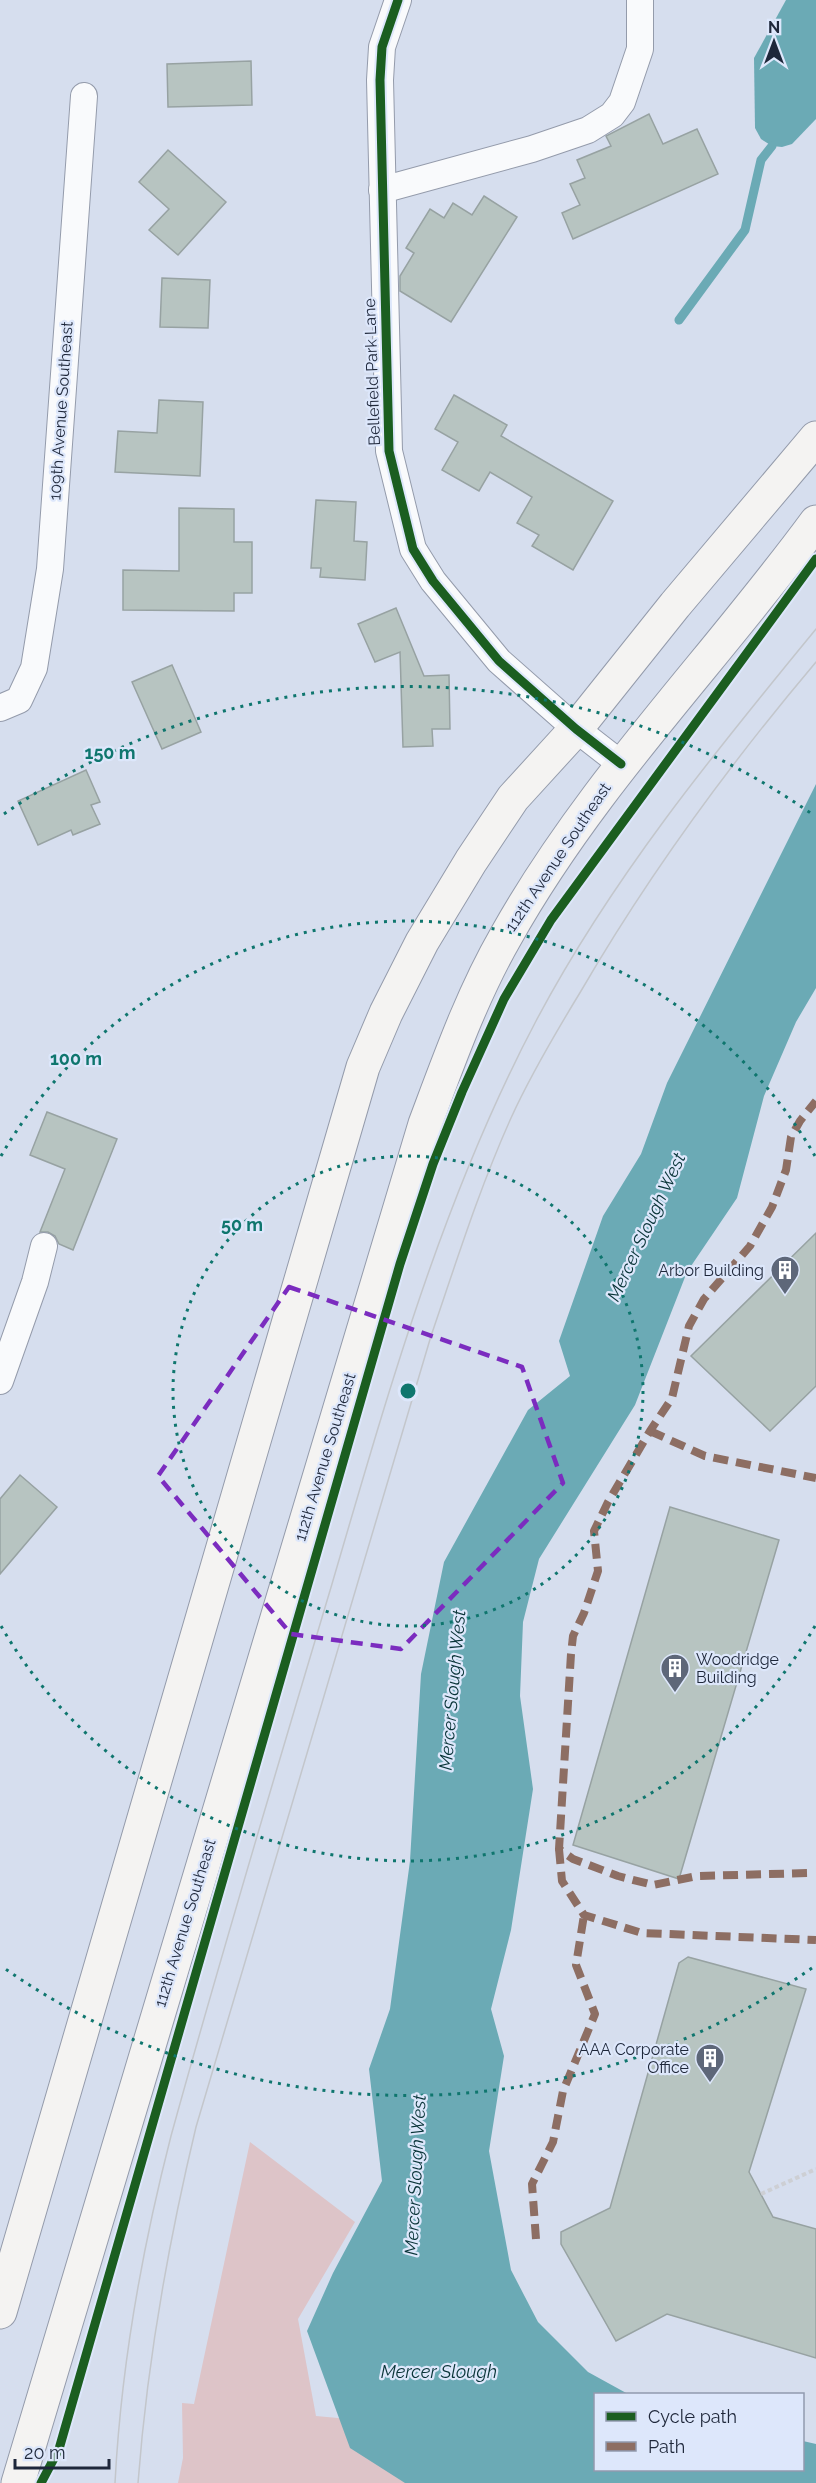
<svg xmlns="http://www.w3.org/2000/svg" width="816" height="2483" viewBox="0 0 816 2483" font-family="Raleway,sans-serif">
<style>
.green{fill:#ddc4c8}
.water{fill:#6baab5}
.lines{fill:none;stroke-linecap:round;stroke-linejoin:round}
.stream{stroke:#6baab5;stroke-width:9}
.building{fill:#b7c4c1;stroke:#97a2a2;stroke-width:1.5}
.minor-casing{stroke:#949bab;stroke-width:28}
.secondary-casing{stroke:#949bab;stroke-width:35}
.path{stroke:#cdcfd4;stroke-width:4;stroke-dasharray:4.5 3;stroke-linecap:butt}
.minor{stroke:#f9fafc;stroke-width:26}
.secondary{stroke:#f4f3f2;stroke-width:33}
.tram{stroke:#c3c6cb;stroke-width:1.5}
.quiet{stroke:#8d6e63;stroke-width:8;stroke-dasharray:15 8;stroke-linecap:butt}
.cycleway-casing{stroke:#dde7fb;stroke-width:13}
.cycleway{stroke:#1b5e20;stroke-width:9}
.marked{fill:none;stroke:#7b2cbf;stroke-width:4.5;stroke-dasharray:12 8;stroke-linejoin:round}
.ring{fill:none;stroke:#0f766e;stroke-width:3;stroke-dasharray:3 6}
.labels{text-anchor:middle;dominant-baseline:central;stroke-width:4.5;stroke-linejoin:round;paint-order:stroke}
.street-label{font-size:16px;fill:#1e273a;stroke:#dde7fb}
.poi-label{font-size:16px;fill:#1e273a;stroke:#dde7fb;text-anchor:end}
.water-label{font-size:18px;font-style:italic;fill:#083337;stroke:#dde7fb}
.centre{fill:#0f766e;stroke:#dde7fb;stroke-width:3}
.ring-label{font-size:18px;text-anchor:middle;font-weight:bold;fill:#0f766e;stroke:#dde7fb;stroke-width:4.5;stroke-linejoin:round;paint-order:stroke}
</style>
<rect width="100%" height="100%" fill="#d6deee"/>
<!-- green -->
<polygon class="green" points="250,2142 355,2222 298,2319 316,2416 577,2440 596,2470 786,2483 178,2483 183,2458 182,2403 194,2404"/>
<!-- water -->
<g class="water">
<polygon points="786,0 816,0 816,119 792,144 782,147 772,146 761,139 755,128 754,58"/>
<polygon points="816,784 816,988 796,1022 764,1096 737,1198 687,1272 635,1405 539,1559 523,1622 520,1696 533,1789 511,1930 491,2009 504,2056 489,2151 511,2270 538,2322 588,2372 628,2394 596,2394 596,2470 802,2470 803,2441 816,2444 816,2483 405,2483 350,2448 307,2331 333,2273 382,2181 369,2069 390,2009 410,1861 421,1674 444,1562 528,1410 570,1376 559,1341 603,1216 641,1154 667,1083"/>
</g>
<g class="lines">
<!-- stream -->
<polyline class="stream" points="679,320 745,230 761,160 772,146"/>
</g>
<!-- building -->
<g class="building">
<polygon points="251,61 252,105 168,107 167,64"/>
<polygon points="649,114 663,144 697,129 718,174 573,239 562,213 580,205 570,184 585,178 577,160 611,146 606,136"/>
<polygon points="168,150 226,202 178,255 149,230 169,209 139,182"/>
<polygon points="484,196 517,217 451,322 400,291 400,276 414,253 406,248 430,209 444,218 453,203 472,215"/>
<polygon points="162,278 210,280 208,328 160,327"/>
<polygon points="454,395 507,425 501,436 613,501 573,570 532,546 539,535 517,523 532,497 490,472 479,491 442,470 458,442 435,429"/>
<polygon points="159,400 203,402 200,476 115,472 118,431 157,433"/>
<polygon points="316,500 356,502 354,541 367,542 365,580 320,577 321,568 311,568"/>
<polygon points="179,508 234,509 234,542 252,542 252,593 234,593 234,611 123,610 123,570 179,571"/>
<polygon points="396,608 424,676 449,675 450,729 432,729 433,746 403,747 400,652 375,662 358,624"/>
<polygon points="172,665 201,732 162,749 132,682"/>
<polygon points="86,770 100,802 91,805 100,824 73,835 71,830 38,845 18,801"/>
<polygon points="47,1112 117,1139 73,1250 59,1244 55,1236 48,1232 40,1232 65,1169 30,1155"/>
<polygon points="816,1233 816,1386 770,1431 691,1356"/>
<polygon points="20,1475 57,1507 0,1574 0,1499"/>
<polygon points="670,1507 779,1540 679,1879 573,1845"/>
<polygon points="688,1957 806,1989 749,2172 773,2217 816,2229 816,2358 667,2314 616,2341 561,2244 561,2232 610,2208 679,1963"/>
</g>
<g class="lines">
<!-- minor casing -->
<g class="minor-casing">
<g id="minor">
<polyline points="398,0 382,47 380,80 389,451 413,549 433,581 499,661 576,729 621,764"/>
<polyline points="382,190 532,149 588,130 612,115 622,102 640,49 640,0"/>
<polyline points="0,708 19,700 34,668 50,569 84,96"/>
<polyline points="0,1381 35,1282 44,1246"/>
</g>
</g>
<!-- secondary casing -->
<g class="secondary-casing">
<g id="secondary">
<polyline points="0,2312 363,1067 386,1013 422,942 471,861 513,798 576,729 675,605 816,438"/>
<path d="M 18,2483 L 425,1124 C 449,1060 472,995 506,936 C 591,784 714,661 816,522"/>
</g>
</g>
<!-- path -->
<polyline class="path" points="761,2194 816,2169"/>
<!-- minor -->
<use href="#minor" class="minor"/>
<!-- secondary -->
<use href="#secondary" class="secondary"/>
<!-- tram -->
<g class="tram">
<path d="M 115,2483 C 121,2366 142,2249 171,2136 C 222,1951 277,1768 332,1584 C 388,1393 442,1199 536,1021 C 611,879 714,753 816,629"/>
<path d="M 138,2483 C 147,2363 168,2244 196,2127 L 431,1336 C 456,1263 479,1189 511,1118 C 531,1074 556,1032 581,991 C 649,874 729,765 816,662"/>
</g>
<!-- quiet -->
<g class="quiet">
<polyline points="650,1431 705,1456 816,1478"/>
<polyline points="559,1849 562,1881 584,1915 642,1933 816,1940"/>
<polyline points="807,1873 697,1876 653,1885 618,1876 573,1859 559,1849 571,1654 573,1636 584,1613 598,1571 594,1531 608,1502 650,1431 672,1398 689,1326 704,1299 750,1246 772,1207 786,1170 791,1137 800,1121 816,1101"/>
<polyline points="536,2239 532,2184 553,2142 563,2091 595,2014 576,1965 584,1915"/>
</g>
<!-- cycleway casing -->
<g class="cycleway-casing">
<g id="cycleway">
<polyline points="398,0 382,47 380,80 389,451 413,549 433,581 499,661 576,729 621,764"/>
<polyline points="41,2483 59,2449 400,1264 433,1164 462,1092 504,999 551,920 816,559"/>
</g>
</g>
<!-- cycleway -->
<use href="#cycleway" class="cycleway"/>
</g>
<!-- marked area -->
<path class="marked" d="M 289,1287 L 522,1367 L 563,1483 L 401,1649 L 291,1634 L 158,1476 Z"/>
<!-- distance rings -->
<g class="ring">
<circle cx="408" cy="1391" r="235"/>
<path d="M815 1626A470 470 0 0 1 1 1626M1 1156A470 470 0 0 1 815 1156"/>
<path d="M812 1968A704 704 0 0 1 4 1968M4 814A704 704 0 0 1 812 814"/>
</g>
<!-- icons -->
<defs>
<g id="building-pin" transform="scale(1.5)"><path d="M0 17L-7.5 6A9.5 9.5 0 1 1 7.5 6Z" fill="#5e6779" stroke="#dde7fb"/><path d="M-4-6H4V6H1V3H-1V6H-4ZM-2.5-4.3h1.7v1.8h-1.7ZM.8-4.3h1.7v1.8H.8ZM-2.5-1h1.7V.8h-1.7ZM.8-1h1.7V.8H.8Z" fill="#fff"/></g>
</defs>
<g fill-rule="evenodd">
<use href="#building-pin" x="785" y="1270"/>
<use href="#building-pin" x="675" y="1668"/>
<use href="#building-pin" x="710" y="2058"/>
</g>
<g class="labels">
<!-- street labels -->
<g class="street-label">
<text transform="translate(372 372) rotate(-92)">Bellefield Park Lane</text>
<text transform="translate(61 411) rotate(-86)">109th Avenue Southeast</text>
<text transform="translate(558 857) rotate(-56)">112th Avenue Southeast</text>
<text transform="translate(325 1457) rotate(-73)">112th Avenue Southeast</text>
<text transform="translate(185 1923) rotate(-73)">112th Avenue Southeast</text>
</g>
<!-- poi labels -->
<g class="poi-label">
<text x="764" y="1270">Arbor Building</text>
<text x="696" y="1659" text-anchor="start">Woodridge<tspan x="696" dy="18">Building</tspan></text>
<text x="689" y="2049">AAA Corporate<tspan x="689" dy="18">Office</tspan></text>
</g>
<!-- water labels -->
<g class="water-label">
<text transform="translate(646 1227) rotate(-65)">Mercer Slough West</text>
<text transform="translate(452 1690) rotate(-85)">Mercer Slough West</text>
<text transform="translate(415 2175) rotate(-87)">Mercer Slough West</text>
<text x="439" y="2371">Mercer Slough</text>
</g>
</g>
<circle cx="408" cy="1391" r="9" class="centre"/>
<g class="ring-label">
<text x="110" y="759">150 m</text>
<text x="76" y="1065">100 m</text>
<text x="242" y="1231">50 m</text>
</g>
<!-- legend -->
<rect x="594" y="2393" width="210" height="78" fill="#dde7fb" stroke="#919aae" stroke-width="1.5"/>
<rect x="606" y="2412" width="30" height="9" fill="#1b5e20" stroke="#919aae" stroke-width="1.5"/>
<text x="648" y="2423" font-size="18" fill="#1e273a">Cycle path</text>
<rect x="606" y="2442" width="30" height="9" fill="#8d6e63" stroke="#919aae" stroke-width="1.5"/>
<text x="648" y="2453" font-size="18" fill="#1e273a">Path</text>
<!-- north arrow -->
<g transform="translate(774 42)" stroke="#dde7fb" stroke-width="4.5" paint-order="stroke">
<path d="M0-4.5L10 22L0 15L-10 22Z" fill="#1e273a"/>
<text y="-9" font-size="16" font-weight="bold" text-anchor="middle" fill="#1e273a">N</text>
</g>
<!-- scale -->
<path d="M15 2459v9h94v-9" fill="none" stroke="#1e273a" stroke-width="3"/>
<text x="24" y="2459" font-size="18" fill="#1e273a" stroke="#dde7fb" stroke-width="4.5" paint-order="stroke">20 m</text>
</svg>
